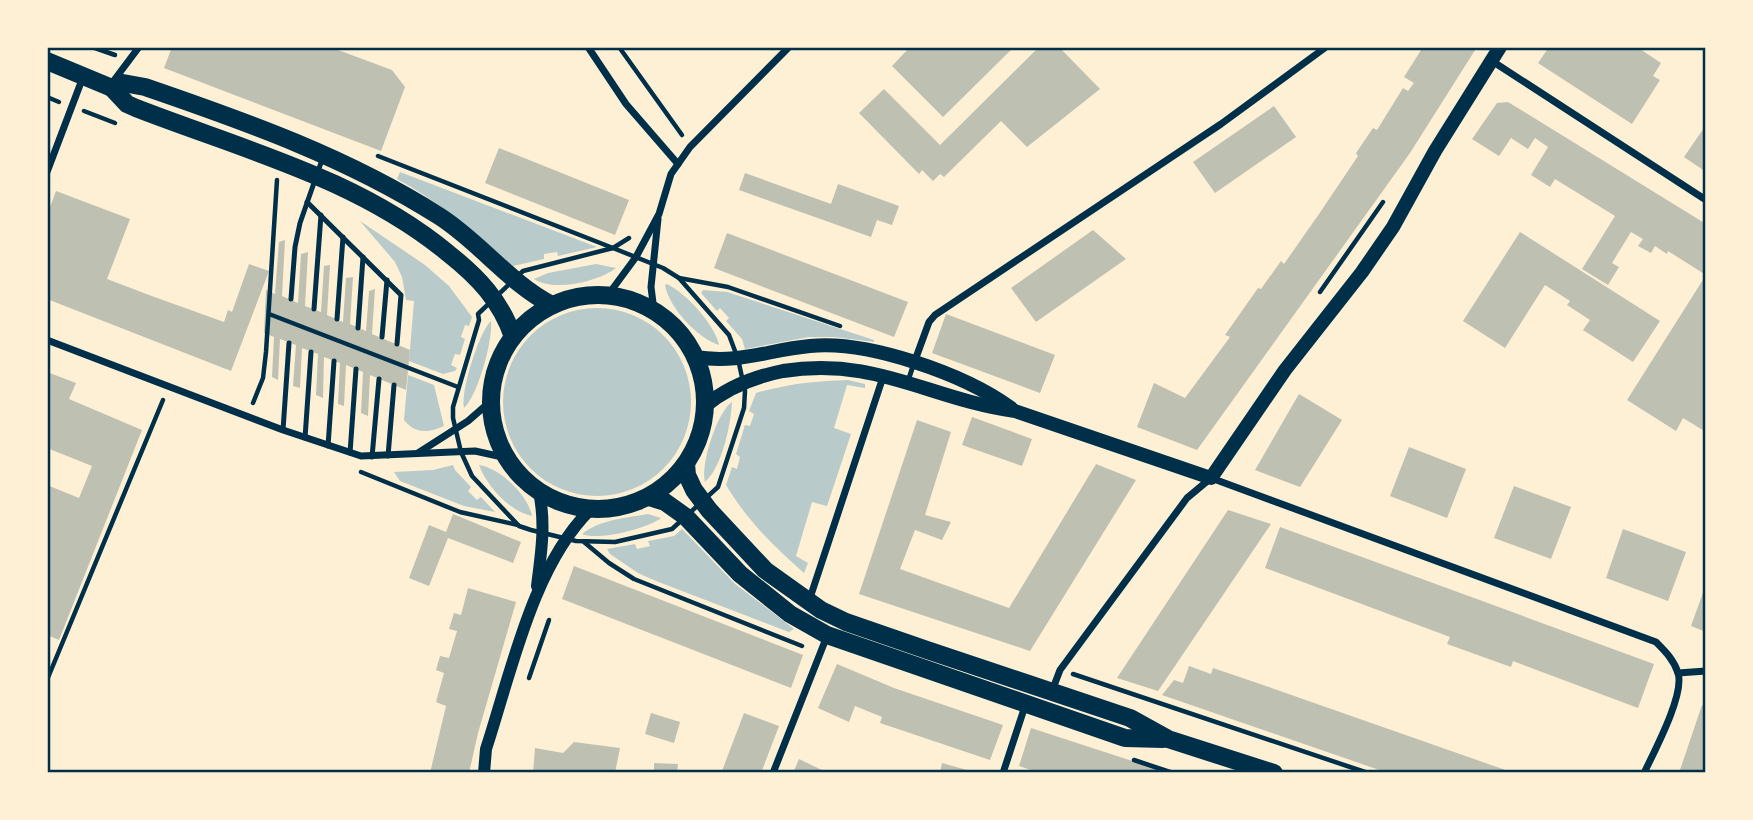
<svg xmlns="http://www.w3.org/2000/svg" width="1753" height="820" viewBox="0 0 1753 820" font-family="'IBM Plex Serif',serif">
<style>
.green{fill:#b9caca}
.building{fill:#bec0b2}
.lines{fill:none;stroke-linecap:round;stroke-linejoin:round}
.path{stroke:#003049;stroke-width:4.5}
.service{stroke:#003049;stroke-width:5}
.minor{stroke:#003049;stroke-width:7}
.tertiary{stroke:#003049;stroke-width:12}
.secondary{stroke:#003049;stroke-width:14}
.primary{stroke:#003049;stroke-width:18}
.neatline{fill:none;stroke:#003049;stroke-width:2.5}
</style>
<rect width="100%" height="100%" fill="#fdf0d5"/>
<!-- green -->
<g class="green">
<path d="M 400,172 L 597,247 L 558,256 L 557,252 L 544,254 L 544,259 L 513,266 C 476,233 440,202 397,179 Z"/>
<polygon points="360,221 425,265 449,286 472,317 469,326 465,325 461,337 465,339 460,355 455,354 451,365 457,368 455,371 443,374 409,361 414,301 406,300 402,277 395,262"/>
<path d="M 596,264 L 616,268 C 598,282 553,292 534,279 L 548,273 Z"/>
<path d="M 667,284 C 686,293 715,325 719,345 C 698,339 668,306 665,285 Z"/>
<polygon points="703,290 727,292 874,340 874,342 834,337 809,337 745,349 742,339 726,321 729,318 720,308 717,311 701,293"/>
<circle cx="597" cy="402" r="94"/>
<path d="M 491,321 C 493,340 478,395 464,408 C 460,392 479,332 491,321 Z"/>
<path d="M 408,375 L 434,385 L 444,426 C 429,433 415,434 404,420 Z"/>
<path d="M 848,380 L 865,384 L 865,388 L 847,385 L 834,428 L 851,434 L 827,506 L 812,502 L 796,556 L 808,563 L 804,573 C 773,546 747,520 726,485 L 732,467 L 737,469 L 740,457 L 736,454 L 745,425 L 750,426 L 754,414 L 749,411 L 756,393 C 787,384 816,381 848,380 Z"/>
<path d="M 732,402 C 731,424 722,467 705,482 C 700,465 717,412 732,402 Z"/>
<polygon points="453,465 455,470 471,487 468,491 477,500 481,497 495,512 464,506 400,481 394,472 433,470"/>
<path d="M 479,465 C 500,468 528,495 532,516 C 510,512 486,485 479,465 Z"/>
<path d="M 648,514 L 661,518 C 647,529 597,541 582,534 C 601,519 626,518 648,514 Z"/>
<polygon points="682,529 735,584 794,629 789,632 656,581 638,573 610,554 607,549 635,544 637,549 650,546 648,541 674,536"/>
</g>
<!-- building -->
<g class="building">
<polygon points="172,47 330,47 392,70 405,87 381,151 164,68"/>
<polygon points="910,47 1014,47 943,117 892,66"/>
<polygon points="1039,47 1059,47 1100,89 1027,147 1001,121 944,177 940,174 933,181 922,170 919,174 859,113 884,89 940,145"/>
<polygon points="1423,47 1477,47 1410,153 1197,450 1137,427 1154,383 1185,398 1230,337 1225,335 1258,288 1261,289 1281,261 1284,264 1319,214 1358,156 1356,153 1373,128 1377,130 1403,88 1408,91 1414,83 1404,77"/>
<polygon points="1549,47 1637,47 1661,63 1653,76 1660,80 1632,124 1538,63"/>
<polygon points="1508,102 1706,224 1706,275 1668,251 1667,254 1655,246 1651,253 1638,246 1643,239 1631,232 1612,263 1619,267 1608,285 1582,269 1615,216 1555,179 1550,187 1531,175 1548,147 1535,138 1528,149 1511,138 1499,156 1472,139 1497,103"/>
<polygon points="1274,106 1296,137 1215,193 1193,162"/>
<polygon points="1706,125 1706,172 1684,157"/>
<polygon points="499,148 629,200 615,235 485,183"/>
<polygon points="745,173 831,204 838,184 899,206 892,225 877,220 871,237 739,190"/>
<polygon points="56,191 130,219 107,279 149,295 224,322 228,310 232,312 249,264 269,271 231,371 47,299 47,215"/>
<polygon points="1093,230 1126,259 1036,322 1011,288"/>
<polygon points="1520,232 1660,321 1633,362 1583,330 1590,320 1567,305 1570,301 1545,285 1505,348 1463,321"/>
<polygon points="727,233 908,302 894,337 714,268"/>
<polygon points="285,240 282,296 298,303 301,254 308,252 305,306 321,312 324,266 330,265 327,315 343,322 346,278 353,277 350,324 366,331 369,291 375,289 372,334 410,350 406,390 370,375 368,416 361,413 363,372 346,365 344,406 338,404 340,363 324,357 323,398 316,395 318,354 302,348 300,388 293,386 296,345 280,339 278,380 272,377 274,337 264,333 266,290 275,294 279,242"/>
<polygon points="1706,275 1706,432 1683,418 1676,431 1627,400"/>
<polygon points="946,314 1055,355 1040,393 932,353"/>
<polygon points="47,372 76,383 69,399 142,430 59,640 47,635 47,485 79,498 92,466 47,448"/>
<polygon points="1299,394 1342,420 1300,487 1255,470"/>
<polygon points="972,417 1032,439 1022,466 962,445"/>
<polygon points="917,420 951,432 925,515 951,522 942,540 915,530 900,569 1009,608 1096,464 1136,480 1030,651 859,594"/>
<polygon points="1409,447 1466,469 1447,518 1390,496"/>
<polygon points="1514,486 1571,507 1551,559 1494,538"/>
<polygon points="1228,510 1271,524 1158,691 1117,678"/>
<polygon points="453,514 521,542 513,563 448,538 429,586 409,578 429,525 446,532"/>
<polygon points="1280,527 1654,664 1638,708 1513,661 1511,667 1447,644 1450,637 1265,568"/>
<polygon points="1623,529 1686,552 1668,601 1606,578"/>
<polygon points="574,566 803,655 791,688 562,599"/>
<polygon points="1705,587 1706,587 1706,632 1691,626"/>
<polygon points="468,588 516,602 478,733 469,773 430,773 446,706 436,702 444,673 436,670 440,656 449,658 457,631 449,629 454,613 461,615"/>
<polygon points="837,664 894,688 1003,725 990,760 880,723 882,717 855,706 849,722 818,708"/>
<polygon points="1189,666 1211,674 1213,668 1266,686 1514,773 1388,773 1162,695 1174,680 1183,683"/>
<polygon points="1702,705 1706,706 1706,773 1679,773"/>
<polygon points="651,713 680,722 674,743 645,734"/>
<polygon points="744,713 779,726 761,773 726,773 722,771"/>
<polygon points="1031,728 1166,772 1166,773 1040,773 1019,766"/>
<polygon points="574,742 620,748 615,773 533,773 535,748 563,753"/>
<polygon points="799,759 828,773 793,773"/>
<polygon points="654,763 678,764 677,773 654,773"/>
<polygon points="942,763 974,772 974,773 940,773"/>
</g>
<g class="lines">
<!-- path -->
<g class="path">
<polyline points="92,47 115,55"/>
<polyline points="619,47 682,135"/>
<polyline points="47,97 59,102"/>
<polyline points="84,111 115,123"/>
<polyline points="378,156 613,248 629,238"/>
<polygon points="613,248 663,268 679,278 729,335 738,359 745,391 744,408 718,487 672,529 615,542 576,541 531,530 519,526 472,476 461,452 453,418 453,407 479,320 478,314 523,271"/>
<polyline points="679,278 728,287 840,326"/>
<polyline points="1320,292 1383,202"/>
<polyline points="269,314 458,387"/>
<polyline points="253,403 263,378 266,352 277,180"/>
<polyline points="361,472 460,512 518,525"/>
<polyline points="584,542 609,563 634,579 802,646"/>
<polyline points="1073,674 1368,773"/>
<polyline points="529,678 549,620"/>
<polyline points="47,680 163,400"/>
<polyline points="1134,760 1173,773"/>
</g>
<!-- service -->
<g class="service">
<polyline points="307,202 401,295 397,344"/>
<polyline points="291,299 295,247 300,223 323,157"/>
<polyline points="314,309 321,215"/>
<polyline points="337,319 343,237"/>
<polyline points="358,328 363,257"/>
<polyline points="382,337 387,280"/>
<polyline points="908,381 914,363"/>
<polyline points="283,430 289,343"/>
<polyline points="305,438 311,352"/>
<polyline points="328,446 334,361"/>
<polyline points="350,453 356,369"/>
<polyline points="388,456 394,385"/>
<polyline points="372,457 379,379"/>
</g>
<!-- minor -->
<g class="minor">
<polyline points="588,47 626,104 678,164"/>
<polyline points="1492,61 1706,200"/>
<polyline points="112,83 139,47"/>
<polyline points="47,172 83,77"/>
<polyline points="608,295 636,257 659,214 671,174 690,147 789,47"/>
<polyline points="654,311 651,287 658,219"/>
<polyline points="47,340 283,430 361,456 475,451 507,458"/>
<polyline points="914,363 929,322 935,315 1221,124 1326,47"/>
<polyline points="418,453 468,421 491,401"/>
<polyline points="809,601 883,377"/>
<polyline points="1678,673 1706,671"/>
<path d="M 1052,691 L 1060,670 L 1187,498 L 1211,478 L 1656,642 C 1665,651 1674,660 1678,673 C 1685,694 1654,752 1644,773"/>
<polyline points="773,773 827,636"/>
<polyline points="1003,773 1025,706"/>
</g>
<!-- tertiary -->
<g class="tertiary">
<path d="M 537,586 C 541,554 546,524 539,492"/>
<path d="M 484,773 L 486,749 C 511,673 533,565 591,509"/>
</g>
<!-- secondary -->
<g class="secondary">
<path d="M 694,357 C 741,364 767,350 810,346 C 868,340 964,374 1011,408"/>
<path d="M 705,406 C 728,387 753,377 783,371 C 875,356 929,399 1015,411 L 1211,478 L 1285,370 L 1362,272 L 1393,227 L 1435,151 L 1500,47"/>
</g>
<!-- primary -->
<g class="primary">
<path d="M 47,61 L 112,88 L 127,104 L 136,108 C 244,150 359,179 449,254 C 478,277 501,301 513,337"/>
<path d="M 112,88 L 123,83 L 145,87 C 247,122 348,158 439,216 C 480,242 509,283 552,305"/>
<circle cx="598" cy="402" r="107"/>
<polyline points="686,464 687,475 694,490 709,510 765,570 821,610 846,622 927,650 1130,718 1168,739 1274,773"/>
<polyline points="649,497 665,502 686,517 740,574 790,614 827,635 1125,738 1163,739"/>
</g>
</g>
<!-- border -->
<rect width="1753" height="820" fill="none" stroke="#fdf0d5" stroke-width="98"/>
<rect x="49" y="49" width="1655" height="722" class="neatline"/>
</svg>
